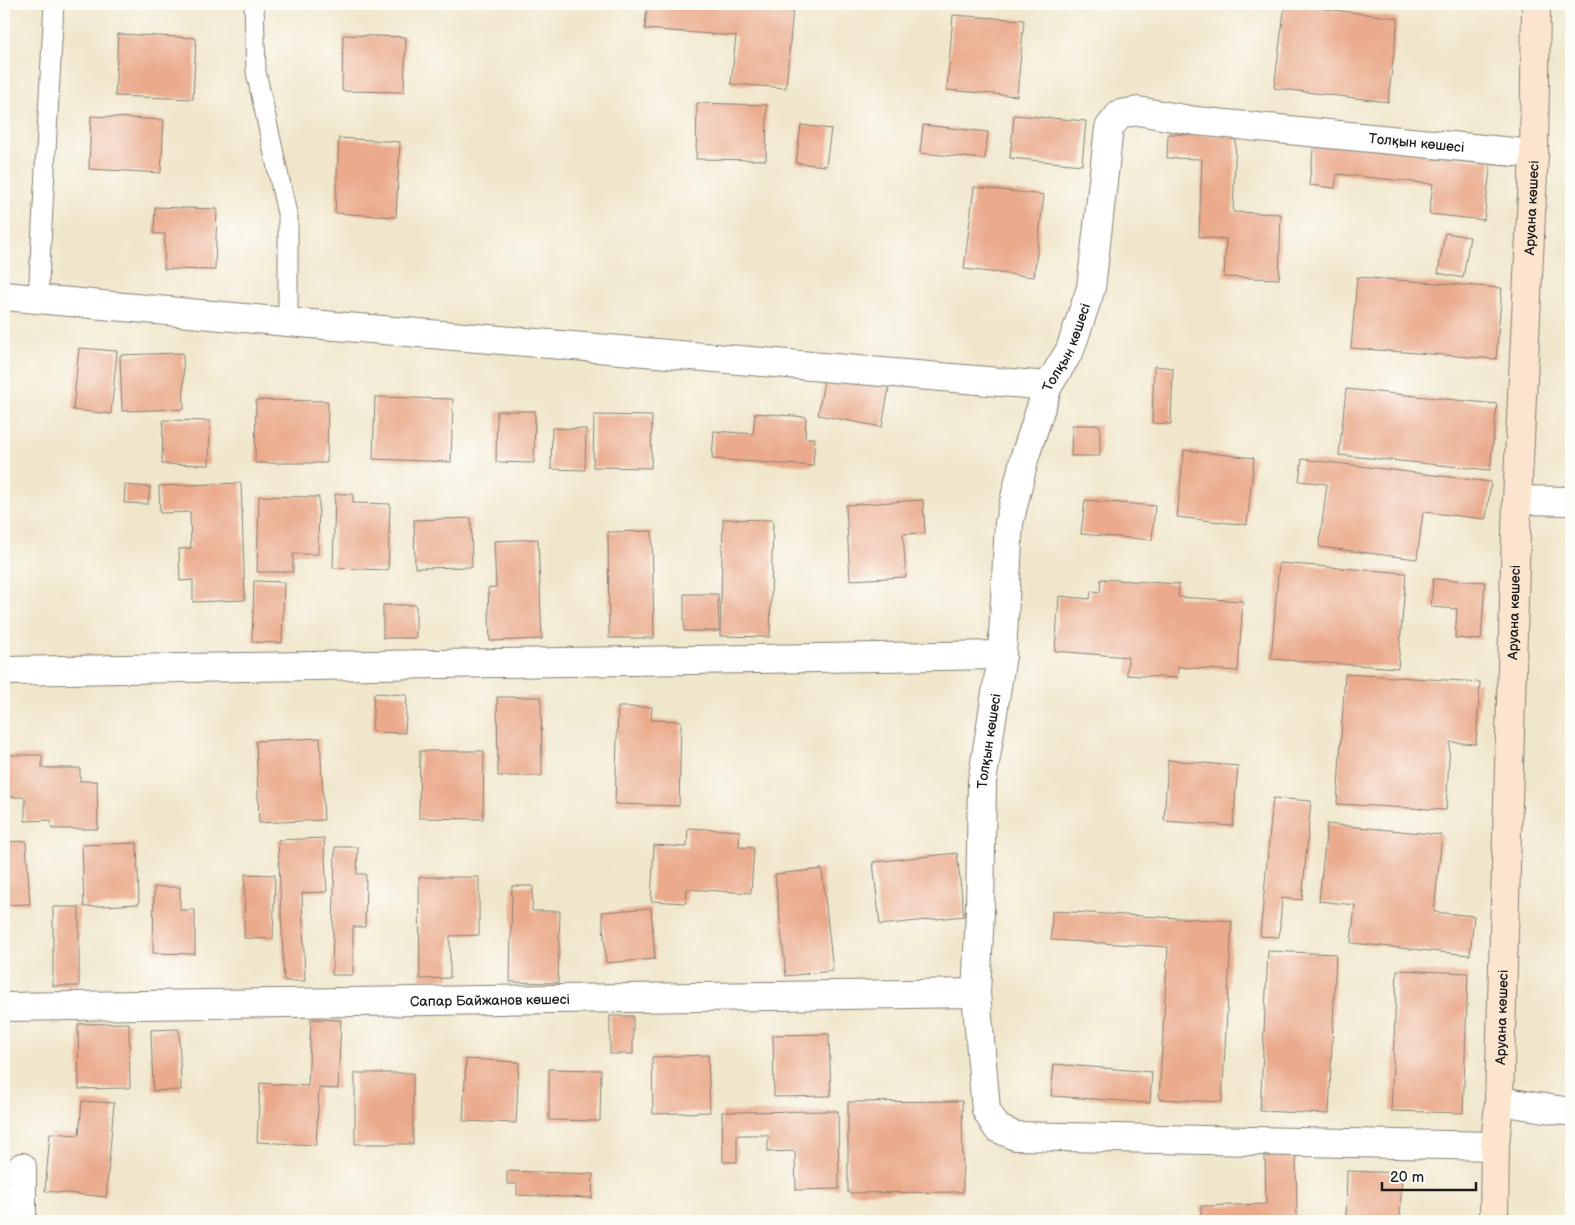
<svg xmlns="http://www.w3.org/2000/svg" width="1575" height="1225" viewBox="0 0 1575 1225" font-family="'Balsamiq Sans',sans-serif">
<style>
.building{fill:#eaaa8b}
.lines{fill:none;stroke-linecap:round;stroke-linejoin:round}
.lane-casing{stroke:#868174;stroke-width:21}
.street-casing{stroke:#868174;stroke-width:30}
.secondary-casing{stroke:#868174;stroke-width:30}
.lane{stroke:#fff;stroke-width:19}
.street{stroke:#fff;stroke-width:28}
.secondary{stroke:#fbe5cf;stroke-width:28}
.labels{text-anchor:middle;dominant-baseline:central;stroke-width:4;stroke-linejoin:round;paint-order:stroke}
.street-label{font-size:14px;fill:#1c1c1c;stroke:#fdfcf7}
</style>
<rect width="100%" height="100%" fill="#fdfcf7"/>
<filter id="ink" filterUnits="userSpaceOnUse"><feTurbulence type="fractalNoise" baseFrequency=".02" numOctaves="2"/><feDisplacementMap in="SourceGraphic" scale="10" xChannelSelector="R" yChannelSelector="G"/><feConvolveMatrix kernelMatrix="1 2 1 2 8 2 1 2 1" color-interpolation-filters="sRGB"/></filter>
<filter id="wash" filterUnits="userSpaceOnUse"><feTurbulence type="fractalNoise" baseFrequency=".0096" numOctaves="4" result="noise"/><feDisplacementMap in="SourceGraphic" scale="20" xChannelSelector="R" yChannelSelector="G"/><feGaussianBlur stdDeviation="1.12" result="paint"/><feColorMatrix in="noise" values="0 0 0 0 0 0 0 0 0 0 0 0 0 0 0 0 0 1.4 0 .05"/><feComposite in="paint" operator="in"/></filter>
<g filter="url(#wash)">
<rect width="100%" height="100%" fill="#f0e6cb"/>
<g id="blocks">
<!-- building -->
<g class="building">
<polygon points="647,4 741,4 793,8 786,88 731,84 736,36 645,29"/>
<polygon points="1285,4 1398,18 1388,102 1274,88"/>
<polygon points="953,15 1024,20 1017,96 947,90"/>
<polygon points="118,34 196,38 193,99 115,96"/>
<polygon points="343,35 406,37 404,92 342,91"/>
<polygon points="697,103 767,105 766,160 696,159"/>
<polygon points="1014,115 1086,121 1082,165 1010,158"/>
<polygon points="91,116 164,120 161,173 89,169"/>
<polygon points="801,125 831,129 826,166 796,163"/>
<polygon points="923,125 988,132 985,159 920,153"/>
<polygon points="1168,134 1236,136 1233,212 1281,214 1279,279 1224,277 1226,239 1199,237 1202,159 1167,158"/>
<polygon points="339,138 400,142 396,217 335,213"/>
<polygon points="1314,142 1491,161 1484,220 1429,214 1433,184 1337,174 1335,188 1309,185"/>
<polygon points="974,187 1044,195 1034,277 964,269"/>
<polygon points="155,207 217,209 215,270 164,269 165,234 154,234"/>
<polygon points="1445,233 1470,237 1463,278 1438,273"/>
<polygon points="1357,277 1502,288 1496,359 1351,348"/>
<polygon points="79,348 117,351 111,414 73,410"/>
<polygon points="183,353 184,409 122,411 120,355"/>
<polygon points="1154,366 1173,368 1171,424 1152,423"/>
<polygon points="825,375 889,387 882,427 818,415"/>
<polygon points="1346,389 1497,404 1490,470 1339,455"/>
<polygon points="375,397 453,399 451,462 373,459"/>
<polygon points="256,400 328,401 327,463 255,463"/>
<polygon points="497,411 535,411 534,463 496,462"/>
<polygon points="755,413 806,417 805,438 815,438 813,466 712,459 714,431 753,434"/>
<polygon points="594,415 652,416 651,468 593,467"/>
<polygon points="163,420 210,421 209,465 162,464"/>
<polygon points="1072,425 1100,425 1100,456 1071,456"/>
<polygon points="552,428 586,429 585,470 551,469"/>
<polygon points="1184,450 1254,458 1247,525 1177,517"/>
<polygon points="1302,459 1491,482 1486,519 1423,512 1417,559 1319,547 1327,484 1299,481"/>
<polygon points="241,483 245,600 193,602 193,580 180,581 179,549 191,548 190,512 160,513 159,486"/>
<polygon points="125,485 150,487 148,504 124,503"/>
<polygon points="335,494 353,494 353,503 390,504 388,570 333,568"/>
<polygon points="259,496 319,497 318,554 293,554 293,572 257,572"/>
<polygon points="923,500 925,533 903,534 906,577 850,580 846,505"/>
<polygon points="1085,500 1155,506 1152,540 1081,534"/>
<polygon points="471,518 472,567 415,568 414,520"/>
<polygon points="723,519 773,520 770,637 720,636"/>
<polygon points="652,531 654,638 609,638 608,532"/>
<polygon points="538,539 542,639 490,641 488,588 496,587 494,541"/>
<polygon points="1279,563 1406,573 1398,668 1271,659"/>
<polygon points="1101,579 1179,584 1178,597 1243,601 1238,671 1178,667 1177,678 1127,675 1128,657 1055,651 1059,596 1090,599 1091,591 1100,592"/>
<polygon points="1433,579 1485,582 1481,640 1455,638 1457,609 1431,607"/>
<polygon points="254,581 284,582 282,643 252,642"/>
<polygon points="684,594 718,594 719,631 684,631"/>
<rect x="383" y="605" width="33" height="33"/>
<polygon points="1345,674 1480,682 1476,744 1450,742 1446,810 1337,804"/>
<polygon points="374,693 407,695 405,733 372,732"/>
<polygon points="497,697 541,697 542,776 498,776"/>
<polygon points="618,707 652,707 651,720 681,721 679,806 615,804"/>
<polygon points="320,738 324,820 259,823 256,741"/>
<polygon points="420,751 484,751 483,819 419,818"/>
<polygon points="4,755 42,755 42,768 80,768 80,781 97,781 98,829 52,829 51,820 25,821 25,797 4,797"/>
<polygon points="1168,760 1238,766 1233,826 1164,821"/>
<polygon points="1273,798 1311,801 1302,900 1282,898 1279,937 1260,936"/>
<polygon points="1327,824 1442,835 1434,912 1474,916 1470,955 1351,943 1355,905 1319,901"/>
<polygon points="688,828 740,831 739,847 754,848 751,893 687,889 686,903 651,901 654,845 687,847"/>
<polygon points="324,838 327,892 302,893 305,981 284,981 278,840"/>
<polygon points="26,841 30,904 4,905 4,842"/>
<polygon points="137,843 139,904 84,907 82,845"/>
<polygon points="335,847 358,847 357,874 366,874 365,927 353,927 353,975 332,975"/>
<polygon points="957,853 964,916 880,925 873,862"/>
<polygon points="822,869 833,971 786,976 775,874"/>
<polygon points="245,874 275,875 273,939 244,938"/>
<polygon points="419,877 479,877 479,935 450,936 450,978 420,979"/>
<polygon points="512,886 533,886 532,911 560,911 558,983 510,982"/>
<polygon points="154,887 180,887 180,910 195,910 195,954 153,953"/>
<rect x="53" y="907" width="26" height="79"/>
<polygon points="651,908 655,959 606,963 602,912"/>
<polygon points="1052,911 1232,921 1222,1102 1159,1099 1168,947 1051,940"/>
<polygon points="1268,951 1336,954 1329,1114 1260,1111"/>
<polygon points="1397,970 1468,973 1463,1113 1391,1111"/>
<rect x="610" y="1016" width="23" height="38"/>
<polygon points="311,1019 341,1020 338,1089 319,1088 316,1145 257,1142 260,1083 308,1086"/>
<polygon points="129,1023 130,1088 79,1089 78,1024"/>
<polygon points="179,1029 181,1090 153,1091 151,1030"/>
<polygon points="829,1034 831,1096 774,1097 773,1035"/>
<polygon points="708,1055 710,1112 653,1114 652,1057"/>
<polygon points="466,1059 519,1062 516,1123 463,1121"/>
<polygon points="1054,1064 1152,1072 1150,1103 1051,1096"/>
<polygon points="549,1069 601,1070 600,1121 549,1120"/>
<rect x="355" y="1073" width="58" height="71"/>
<polygon points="82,1101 114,1103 106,1197 45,1191 50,1133 79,1135"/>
<polygon points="962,1101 963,1192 848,1193 848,1102"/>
<polygon points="838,1111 839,1189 796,1190 795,1151 768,1152 768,1135 737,1135 737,1162 723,1162 722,1112"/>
<polygon points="1296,1155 1297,1221 1201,1221 1201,1206 1266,1204 1265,1156"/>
<polygon points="507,1171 593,1174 592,1198 517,1195 517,1184 507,1184"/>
<polygon points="1347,1171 1402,1173 1400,1221 1346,1221"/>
</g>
</g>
</g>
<g filter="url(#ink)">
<use href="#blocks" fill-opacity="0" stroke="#868174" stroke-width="1"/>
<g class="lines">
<!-- lane casing -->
<g class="lane-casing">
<g id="lane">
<polyline points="254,4 256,72 288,218 288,322"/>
<polyline points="38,299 54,4"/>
</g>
</g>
<!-- street casing -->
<g class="street-casing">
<g id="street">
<polyline points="4,296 288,322 1048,386"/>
<polyline points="1517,500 1571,501"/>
<polyline points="4,671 1002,655"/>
<path id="s1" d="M 4,1007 L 976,993"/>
<polyline points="1499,1101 1571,1112"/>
<path id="s2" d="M 1495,1146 L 1015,1136 L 997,1128 L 986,1110 L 976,993 L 980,911 L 982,782 L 1002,655 L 1009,523 L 1025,456 L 1048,386 L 1070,350 L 1091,288 L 1109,128 L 1120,114 L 1138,111 L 1196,121 L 1534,154"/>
<polyline points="22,1167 22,1221"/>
</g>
</g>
<!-- secondary casing -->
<g class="secondary-casing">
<g id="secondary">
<path id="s3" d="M 1494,1221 L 1495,1146 L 1499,1101 L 1517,500 L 1534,154 L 1536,4"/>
</g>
</g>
<!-- lane -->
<use href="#lane" class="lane"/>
<!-- street -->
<use href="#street" class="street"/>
<!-- secondary -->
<use href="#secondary" class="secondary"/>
</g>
</g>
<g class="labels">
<!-- street labels -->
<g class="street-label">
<text stroke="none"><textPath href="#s2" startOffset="1838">Толқын көшесі</textPath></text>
<text stroke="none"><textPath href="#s3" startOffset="1014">Аруана көшесі</textPath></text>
<text stroke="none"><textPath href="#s2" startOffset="1296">Толқын көшесі</textPath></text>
<text stroke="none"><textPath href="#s3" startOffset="609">Аруана көшесі</textPath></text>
<text stroke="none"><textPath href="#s2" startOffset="891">Толқын көшесі</textPath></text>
<text stroke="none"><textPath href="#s1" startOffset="486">Сапар Байжанов көшесі</textPath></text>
<text stroke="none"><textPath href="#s3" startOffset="204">Аруана көшесі</textPath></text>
</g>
</g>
<!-- margin -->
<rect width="1575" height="1225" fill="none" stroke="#fdfcf7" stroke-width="20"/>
<!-- scale -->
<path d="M1382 1182v8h94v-8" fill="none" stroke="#1c1c1c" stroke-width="2.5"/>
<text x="1390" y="1182" font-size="15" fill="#1c1c1c" stroke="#fdfcf7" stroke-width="4" paint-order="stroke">20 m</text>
</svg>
